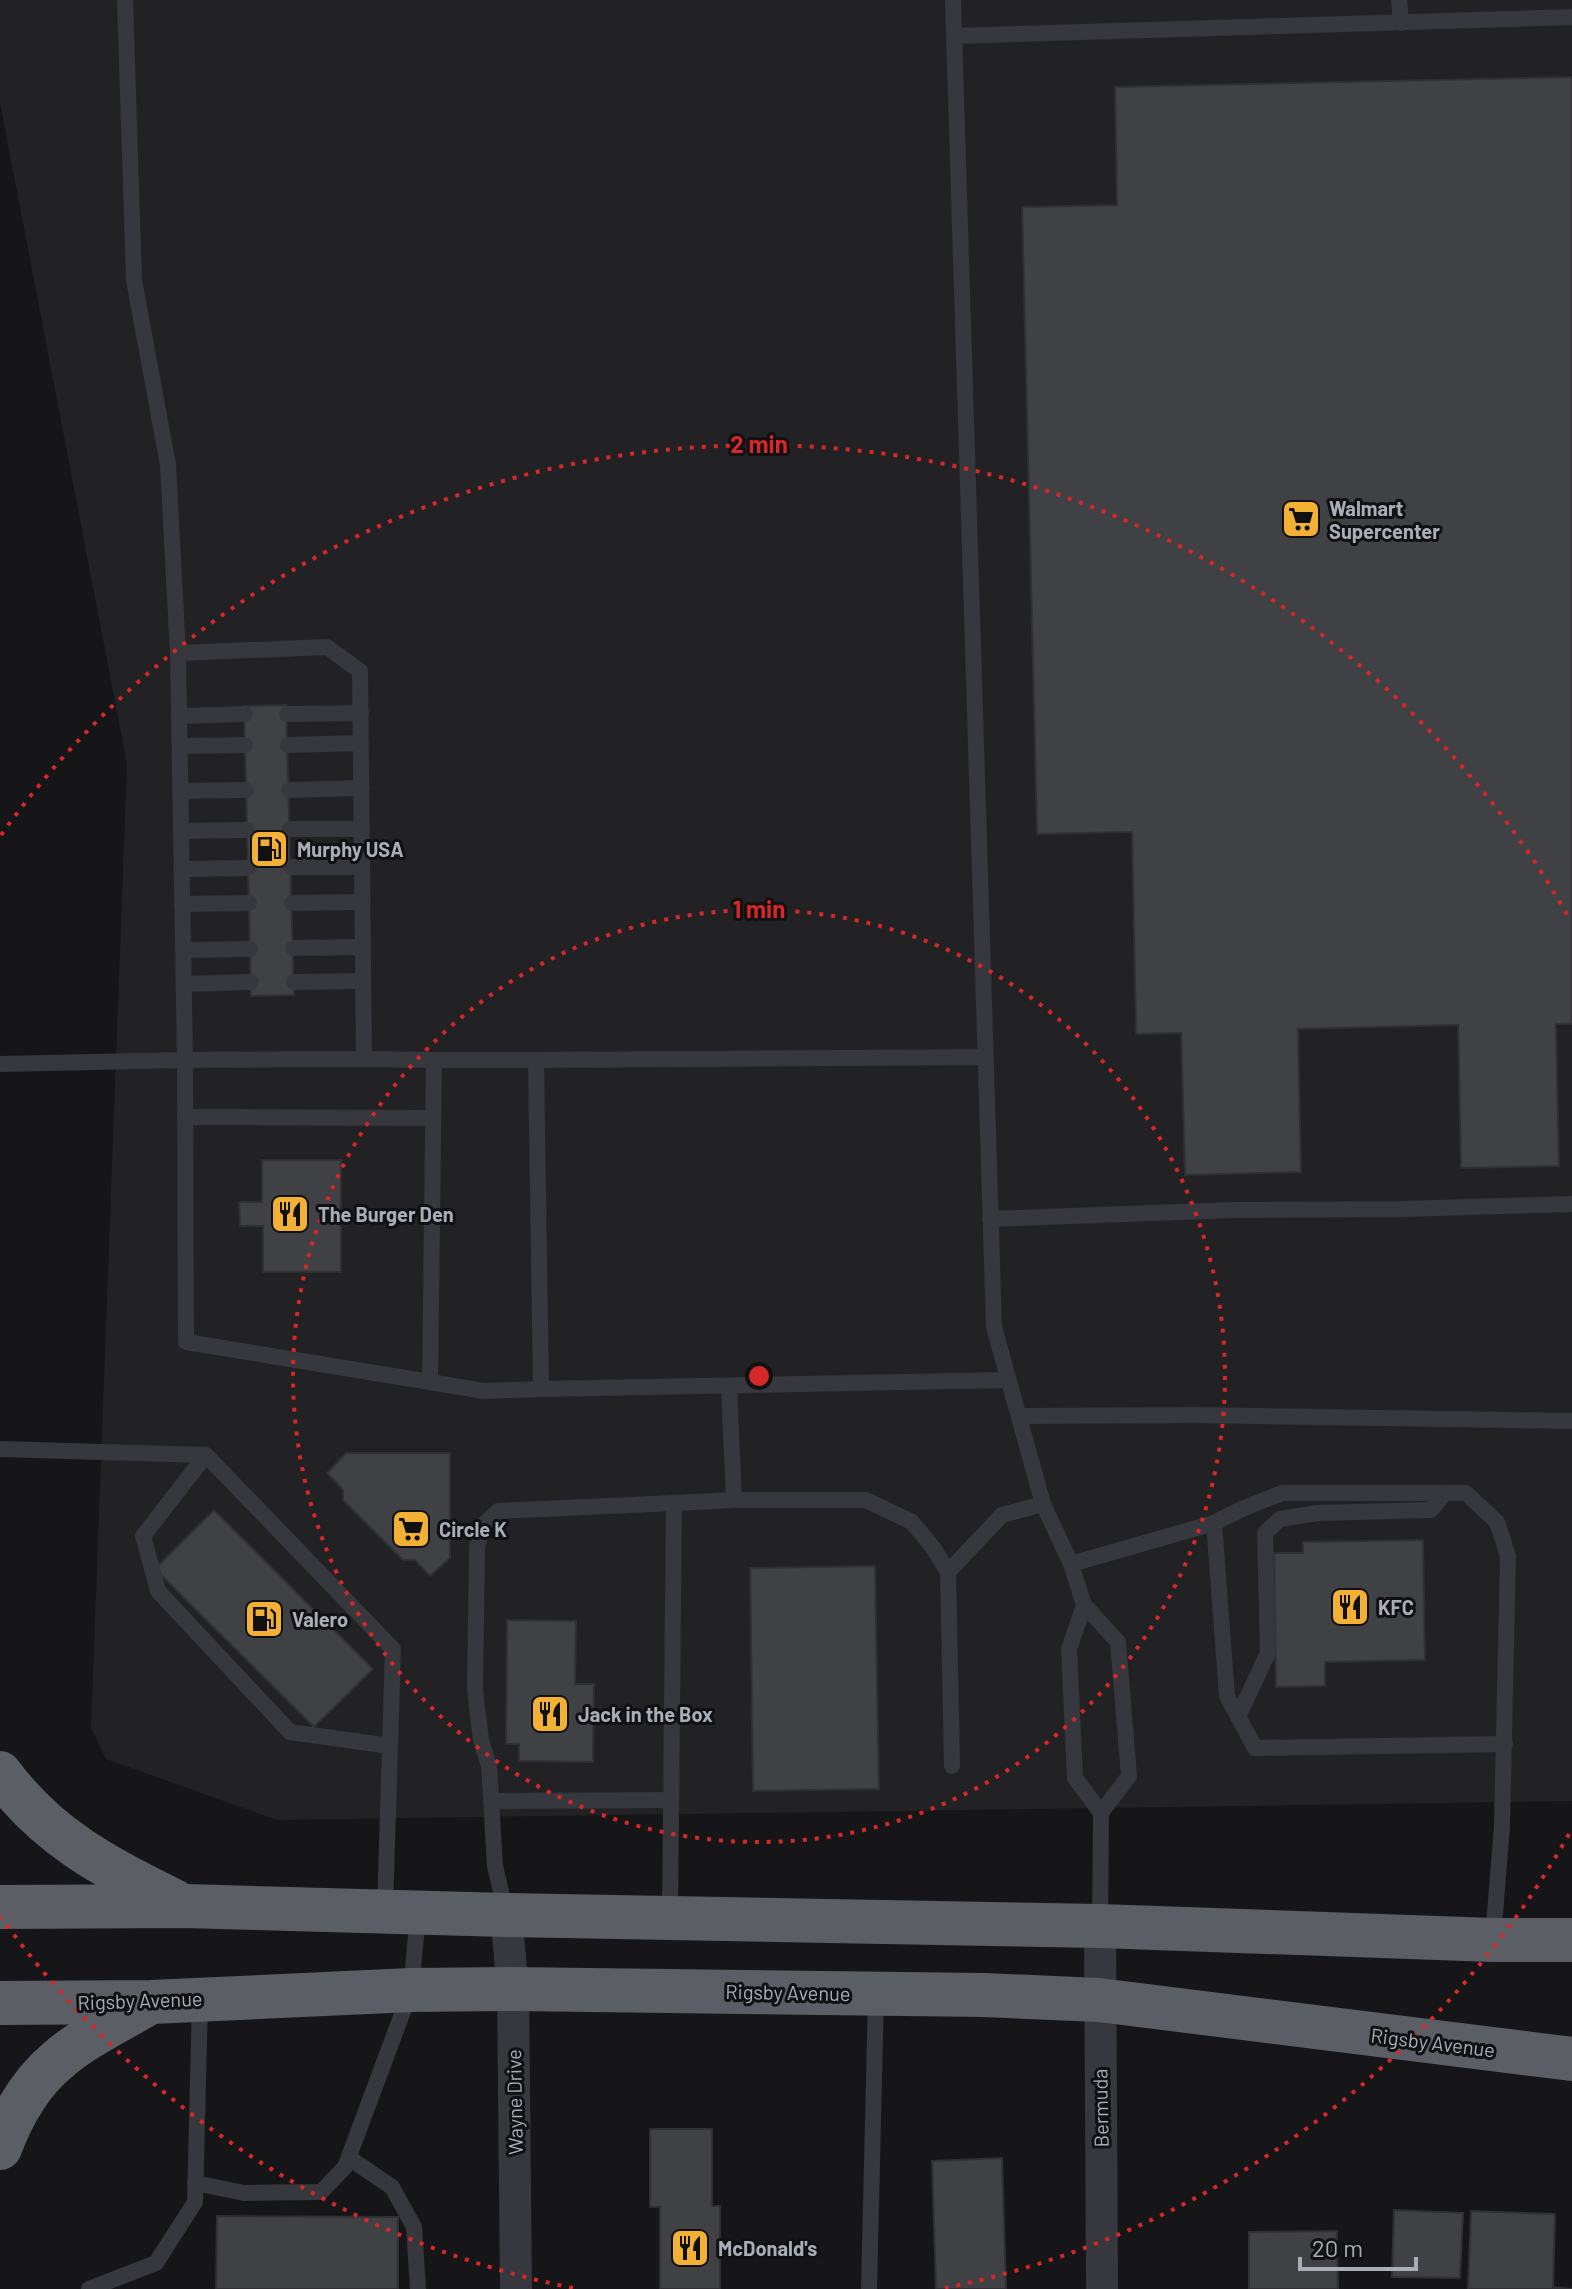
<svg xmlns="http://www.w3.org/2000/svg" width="1572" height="2289" viewBox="0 0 1572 2289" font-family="Barlow,sans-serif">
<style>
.built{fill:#222225}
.building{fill:#404145;stroke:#303034;stroke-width:2}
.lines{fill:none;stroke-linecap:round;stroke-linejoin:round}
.service{stroke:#37383d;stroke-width:16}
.minor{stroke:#37383d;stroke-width:32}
.trunk{stroke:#5b5e65;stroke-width:44}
.ring{fill:none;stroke:#d62828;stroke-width:4;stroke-dasharray:4 8}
.labels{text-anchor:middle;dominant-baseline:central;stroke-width:6;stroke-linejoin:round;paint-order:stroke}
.poi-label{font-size:20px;font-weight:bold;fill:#a8adb8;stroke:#111113;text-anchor:start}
.street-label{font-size:20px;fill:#a8adb8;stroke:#111113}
.centre{fill:#d62828;stroke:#111113;stroke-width:4}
.ring-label{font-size:24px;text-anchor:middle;font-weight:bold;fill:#d62828;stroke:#111113;stroke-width:6;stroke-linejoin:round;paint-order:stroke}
</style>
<rect width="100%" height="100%" fill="#161618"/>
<!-- built -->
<polygon class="built" points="0,0 1572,0 1572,1801 277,1820 106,1759 91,1728 127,764 0,103"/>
<!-- building -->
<g class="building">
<polygon points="1572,77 1572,1024 1556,1024 1559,1166 1461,1168 1458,1025 1298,1029 1301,1172 1185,1175 1181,1033 1136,1034 1132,832 1037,834 1022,207 1117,205 1115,87"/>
<polygon points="286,705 294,995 251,996 244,706"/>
<polygon points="262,1160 341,1160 341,1272 263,1272 263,1226 240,1226 239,1202 262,1202"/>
<polygon points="346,1453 450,1453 450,1558 430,1576 415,1560 403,1560 343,1500 343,1490 327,1473"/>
<polygon points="214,1510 373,1669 314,1727 155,1569"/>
<polygon points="1423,1540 1425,1660 1325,1662 1325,1686 1276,1687 1274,1553 1303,1553 1303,1542"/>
<polygon points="875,1566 879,1789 753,1791 750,1568"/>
<polygon points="507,1620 576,1621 575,1684 594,1684 593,1762 519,1761 519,1744 506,1744"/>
<polygon points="650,2129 712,2129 712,2206 720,2206 720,2289 660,2289 660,2207 650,2207"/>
<polygon points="1002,2158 1006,2289 936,2289 932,2161"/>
<polygon points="1394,2210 1463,2213 1460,2278 1392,2277"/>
<polygon points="1471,2211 1555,2214 1553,2287 1572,2289 1468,2289"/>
<polygon points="217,2216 398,2217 398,2289 216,2289"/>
<polygon points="1337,2231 1338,2289 1249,2289 1249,2232"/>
</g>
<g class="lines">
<!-- service -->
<g class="service">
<polyline points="953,0 994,1327 1043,1504 1071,1564 1084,1605 1118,1642 1129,1776 1101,1813"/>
<polyline points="1399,0 1401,23"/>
<polyline points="954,36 1572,17"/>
<polyline points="178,653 327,647 360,671 364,1059"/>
<polyline points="287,714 361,713"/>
<polyline points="179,716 245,714"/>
<polyline points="288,745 361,743"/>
<polyline points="180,746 245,745"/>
<polyline points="289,790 362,788"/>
<polyline points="180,791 246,790"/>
<polyline points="290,829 362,829"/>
<polyline points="181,831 247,830"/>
<polyline points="291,867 362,867"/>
<polyline points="182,869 248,868"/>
<polyline points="292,903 362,902"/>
<polyline points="182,904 249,903"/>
<polyline points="293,948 363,947"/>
<polyline points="184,950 250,949"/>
<polyline points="294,982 363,981"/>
<polyline points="184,984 251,982"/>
<polygon points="364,1059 434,1060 430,1382 186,1342 185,1060"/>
<polyline points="536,1060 985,1057"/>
<polyline points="0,1064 185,1060 178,653 168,465 134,280 125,0"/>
<polyline points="185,1117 433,1118"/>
<polyline points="990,1219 1234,1210 1403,1209 1572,1204"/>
<polyline points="430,1382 484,1391 541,1389 536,1060 434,1060"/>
<polyline points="541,1389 1007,1380"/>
<polyline points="1019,1416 1196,1415 1572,1421"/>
<polyline points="0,1449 206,1455 393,1649 385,1909"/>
<polyline points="206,1455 143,1536 158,1591 290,1732 390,1746"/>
<polyline points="734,1500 866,1500 912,1522 934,1549 948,1572 952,1766"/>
<polyline points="1214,1523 1227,1696 1255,1748 1505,1744"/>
<polyline points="1071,1564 1214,1523 1242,1509 1282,1493 1466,1493 1497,1522 1508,1556 1502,1826 1493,1938"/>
<polyline points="948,1572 1002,1515 1043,1504"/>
<polyline points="1084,1605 1069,1649 1075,1778 1101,1813 1100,1925"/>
<polyline points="1238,1717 1268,1653 1265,1533 1280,1519 1318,1513 1431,1510 1445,1493"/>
<polyline points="491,1801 671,1800"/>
<polyline points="506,1913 495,1866 489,1766 481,1740 475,1690 477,1547 484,1524 498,1511 674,1503"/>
<polyline points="670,1916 674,1503 734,1500 729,1387"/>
<polyline points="349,2158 392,2187 414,2227 418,2289"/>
<polyline points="195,2183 244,2193 321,2192 345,2167 411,1990 418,1914"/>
<polyline points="89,2289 156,2263 195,2202 200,2001"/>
<polyline points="869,2289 876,1995"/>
</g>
<!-- minor -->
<g class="minor">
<polyline points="506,1915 513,1989 516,2289"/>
<polyline points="1100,1926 1102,2289"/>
</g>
<!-- trunk -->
<g class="trunk">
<path d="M 0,1773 C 48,1838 104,1866 174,1901"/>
<polyline points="0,1907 184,1906 506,1915 1100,1926 1493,1940 1572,1940"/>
<polyline points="0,2003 151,2002 411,1990 513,1989 984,1995 1099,2000 1572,2059"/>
<path d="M 0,2148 C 12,2116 31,2082 58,2060 C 81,2039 121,2020 149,2003"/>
</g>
</g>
<!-- distance rings -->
<g class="ring">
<circle cx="759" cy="1376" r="466"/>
<path d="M1569 1834A931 931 0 0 1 945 2288M573 2288A931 931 0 0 1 1 1917M1 835A931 931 0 0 1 1569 918"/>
</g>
<!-- icons -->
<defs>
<g id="supermarket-square" transform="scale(2)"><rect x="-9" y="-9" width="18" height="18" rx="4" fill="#f2b134" stroke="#111113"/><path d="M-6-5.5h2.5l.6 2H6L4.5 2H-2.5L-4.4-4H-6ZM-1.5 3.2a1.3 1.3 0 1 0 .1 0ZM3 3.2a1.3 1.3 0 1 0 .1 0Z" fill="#111"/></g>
<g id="fuel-square" transform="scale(2)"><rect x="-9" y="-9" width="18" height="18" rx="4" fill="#f2b134" stroke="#111113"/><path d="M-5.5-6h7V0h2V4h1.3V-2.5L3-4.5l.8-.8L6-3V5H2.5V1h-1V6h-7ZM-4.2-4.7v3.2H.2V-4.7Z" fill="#111"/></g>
<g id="restaurant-square" transform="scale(2)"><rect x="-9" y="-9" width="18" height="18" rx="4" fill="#f2b134" stroke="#111113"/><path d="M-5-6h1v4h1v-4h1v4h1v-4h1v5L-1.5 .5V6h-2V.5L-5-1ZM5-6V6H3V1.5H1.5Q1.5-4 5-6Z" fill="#111"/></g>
</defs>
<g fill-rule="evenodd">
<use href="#supermarket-square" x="1301" y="519"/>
<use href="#fuel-square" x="269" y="849"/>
<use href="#restaurant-square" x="290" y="1214"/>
<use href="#supermarket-square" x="411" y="1529"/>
<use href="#restaurant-square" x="1350" y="1607"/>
<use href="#fuel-square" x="264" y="1619"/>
<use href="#restaurant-square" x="550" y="1714"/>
<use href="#restaurant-square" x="690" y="2248"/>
</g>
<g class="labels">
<!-- poi labels -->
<g class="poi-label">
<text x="1329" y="508">Walmart<tspan x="1329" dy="23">Supercenter</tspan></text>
<text x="297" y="849">Murphy USA</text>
<text x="318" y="1214">The Burger Den</text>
<text x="439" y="1529">Circle K</text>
<text x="1378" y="1607">KFC</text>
<text x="292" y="1619">Valero</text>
<text x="578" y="1714">Jack in the Box</text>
<text x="718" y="2248">McDonald's</text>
</g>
<!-- street labels -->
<g class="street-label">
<text transform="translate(788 1992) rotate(1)">Rigsby Avenue</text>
<text transform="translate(140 2000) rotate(-2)">Rigsby Avenue</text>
<text transform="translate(1433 2042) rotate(7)">Rigsby Avenue</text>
<text transform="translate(514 2102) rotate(-91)">Wayne Drive</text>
<text transform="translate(1100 2108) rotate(-91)">Bermuda</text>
</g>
</g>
<circle cx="759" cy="1376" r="12" class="centre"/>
<g class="ring-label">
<text x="759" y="453">2 min</text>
<text x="759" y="918">1 min</text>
</g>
<!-- scale -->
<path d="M1300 2257v12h116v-12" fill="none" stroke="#a8adb8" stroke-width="4"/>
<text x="1312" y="2257" font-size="24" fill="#a8adb8" stroke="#111113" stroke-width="6" paint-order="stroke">20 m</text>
</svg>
